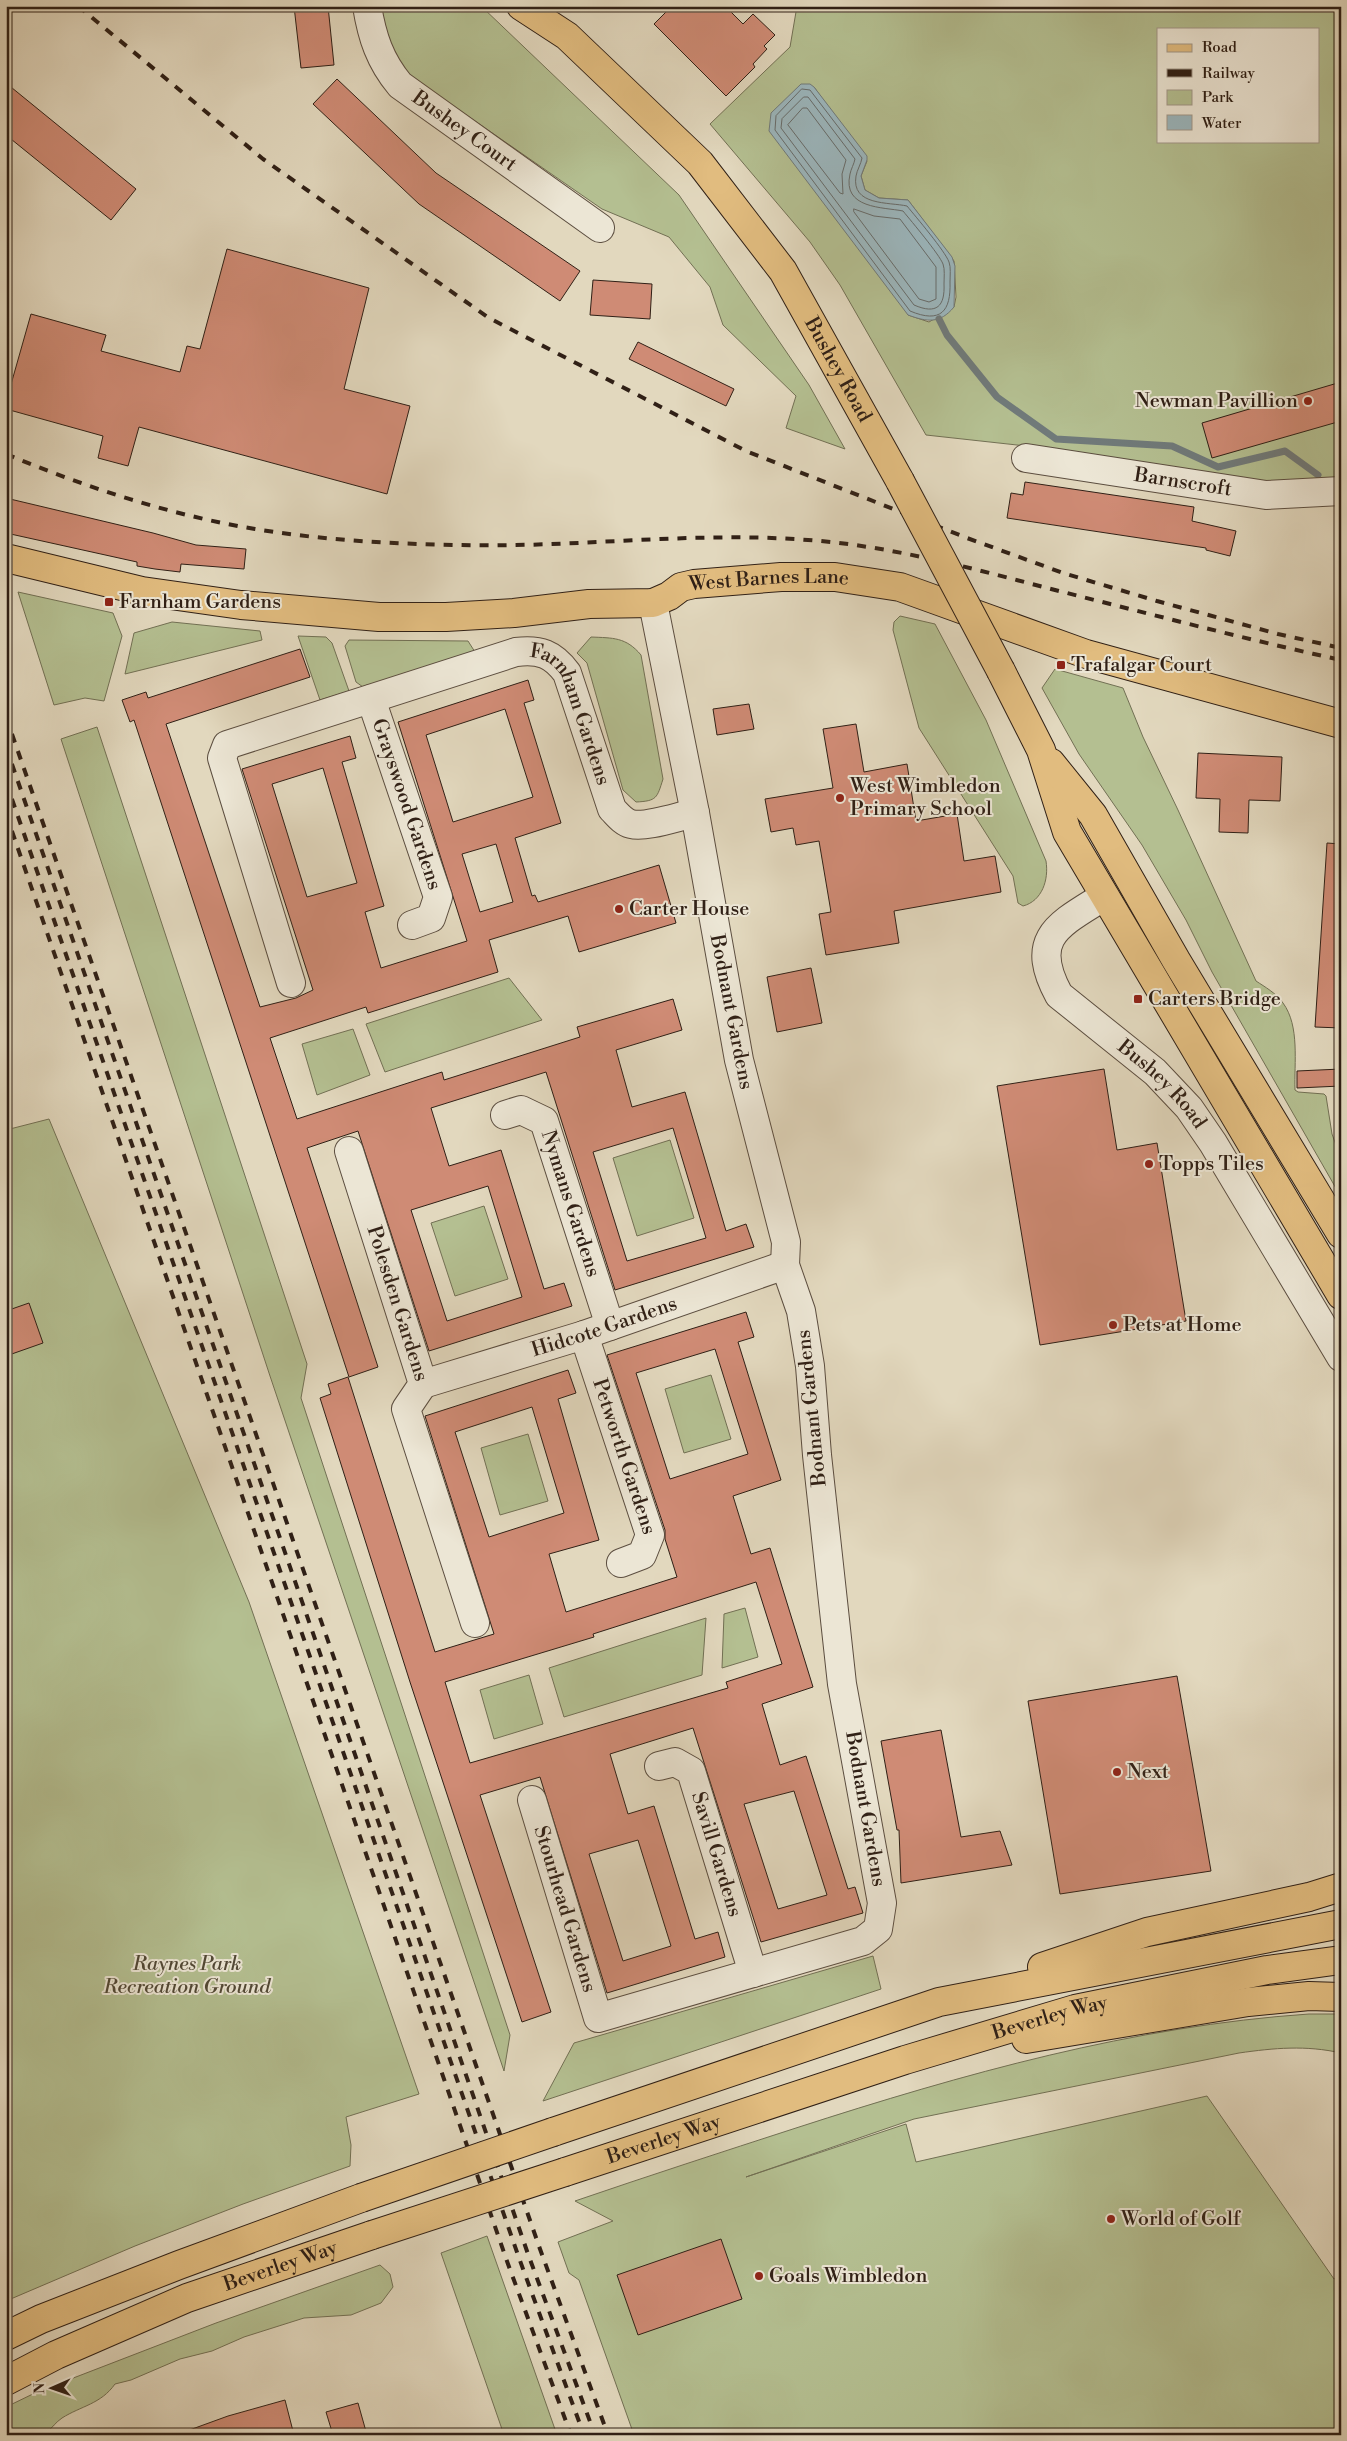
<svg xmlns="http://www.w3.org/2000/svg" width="1347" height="2441" viewBox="0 0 1347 2441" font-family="'Libre Bodoni',serif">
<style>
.green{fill:#b4bf91;stroke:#727054;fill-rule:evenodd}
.water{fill:#9bb6bd;stroke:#707a7a}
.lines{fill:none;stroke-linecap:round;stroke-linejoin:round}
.shore{stroke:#666b6a;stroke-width:1}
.stream{stroke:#707a7a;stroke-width:7}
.building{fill:#cf8b75;stroke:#302016;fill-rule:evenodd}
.minor-casing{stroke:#5c4e40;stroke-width:30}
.major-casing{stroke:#302016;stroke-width:30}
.highway-casing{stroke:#302016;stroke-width:30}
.minor{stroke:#ece6d5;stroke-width:28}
.major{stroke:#e1bc7f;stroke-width:28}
.highway{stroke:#e1bc7f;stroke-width:28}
.rail{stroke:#302016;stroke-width:4;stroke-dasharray:9 9;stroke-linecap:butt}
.major-bridge-casing{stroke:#302016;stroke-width:30;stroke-linecap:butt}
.highway-bridge-casing{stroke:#302016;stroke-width:30;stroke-linecap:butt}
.major-bridge{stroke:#e1bc7f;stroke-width:28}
.highway-bridge{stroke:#e1bc7f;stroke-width:28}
.poi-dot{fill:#8f2418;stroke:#ece6d5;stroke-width:2}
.labels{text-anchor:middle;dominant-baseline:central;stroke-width:4;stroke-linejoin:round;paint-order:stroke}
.street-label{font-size:20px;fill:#302016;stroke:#ece6d5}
.poi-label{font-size:20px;fill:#302016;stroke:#ece6d5;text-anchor:start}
.park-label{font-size:20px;font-style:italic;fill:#514835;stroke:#ece6d5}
</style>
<rect width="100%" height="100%" fill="#e2d8be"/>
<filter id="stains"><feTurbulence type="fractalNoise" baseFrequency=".004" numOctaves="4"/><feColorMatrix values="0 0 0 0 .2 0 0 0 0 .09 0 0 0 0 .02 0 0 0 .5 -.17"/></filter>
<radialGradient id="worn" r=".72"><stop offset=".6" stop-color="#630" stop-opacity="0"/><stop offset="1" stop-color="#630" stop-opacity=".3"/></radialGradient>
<!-- green -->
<g class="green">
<polygon points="374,6 481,6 679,195 809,385 845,449 786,428 796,396 723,325 710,287 669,237 602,209 407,74 387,51"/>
<path d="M 797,6 L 1341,6 L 1341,482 L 1277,487 L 1026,446 L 926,435 L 840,285 L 810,242 L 710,124 L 790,47 ZM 1158,29 L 1318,29 L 1318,141 L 1158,141 ZM 814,87 L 867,161 L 861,176 L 865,190 L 879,198 L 908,200 L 954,261 L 956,297 L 954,307 L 929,322 L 908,315 Z"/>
<polygon points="18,592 113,613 122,636 104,701 85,698 54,705"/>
<path d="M 900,616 L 935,624 L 986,720 L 1046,861 C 1049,880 1042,901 1023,906 L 1018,903 L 1013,876 L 919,728 L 893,630 L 894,622 Z"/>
<polygon points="172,622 260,631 262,640 125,674 134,633"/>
<polygon points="298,636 326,637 332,643 349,691 320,700"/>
<path d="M 591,637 C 613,638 626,637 641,655 L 663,779 C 657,798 657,801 636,802 L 623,790 L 587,663 L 577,653 Z"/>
<polygon points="349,640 468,641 475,652 363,687 356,682 345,646"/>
<path d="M 1055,669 L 1123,688 L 1143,737 L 1178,810 L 1256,981 C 1265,987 1276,993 1283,1003 C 1300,1026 1294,1063 1295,1090 L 1298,1092 L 1324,1094 L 1326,1096 L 1332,1134 L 1341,1159 L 1341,1197 L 1212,972 L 1186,920 L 1142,845 L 1079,754 L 1042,688 Z"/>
<polygon points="97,727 307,1364 301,1398 510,2035 504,2071 270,1376 61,739"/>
<polygon points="509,978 542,1020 385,1072 366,1024"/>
<polygon points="353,1029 370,1075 317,1095 302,1044"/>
<polygon points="49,1119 249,1602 419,2094 346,2117 351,2145 350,2166 243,2204 135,2246 6,2301 6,1130"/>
<polygon points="670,1140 694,1218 637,1236 613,1158"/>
<polygon points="484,1206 508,1279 455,1296 431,1223"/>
<polygon points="711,1375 731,1439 684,1453 665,1389"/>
<polygon points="528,1434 548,1501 500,1515 481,1448"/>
<polygon points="745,1608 758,1657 722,1668 724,1614"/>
<polygon points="706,1618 702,1675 564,1717 549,1668"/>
<polygon points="529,1675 543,1724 494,1739 480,1690"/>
<polygon points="873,1956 881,1989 543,2101 574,2043"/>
<path d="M 1309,2014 L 1341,2014 L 1341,2053 C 1306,2045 1274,2048 1239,2053 L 914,2119 L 746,2177 L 906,2124 L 916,2162 L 1207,2096 L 1334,2279 L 1341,2275 L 1341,2435 L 634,2435 L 579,2280 L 569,2273 L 558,2242 L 613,2221 L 575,2201 C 648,2176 722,2152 796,2128 C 963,2074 1133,2026 1309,2014 Z"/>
<polygon points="487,2236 557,2435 504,2435 441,2253"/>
<path d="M 380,2265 L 390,2274 L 393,2287 L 381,2303 L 351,2315 L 304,2318 L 244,2337 L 212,2351 L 180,2359 L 131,2380 L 115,2384 C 101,2404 81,2406 62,2418 C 56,2422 52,2428 47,2432 L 6,2434 L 6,2407 L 37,2392 L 216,2323 Z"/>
</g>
<!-- water -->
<path class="water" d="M 801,84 L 810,84 L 814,87 L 867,156 L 867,160 L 861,176 L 865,190 L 879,198 L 908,200 L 952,257 L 955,266 L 954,307 C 940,324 927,322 908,315 L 769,131 L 771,113 Z"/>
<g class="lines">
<!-- shore -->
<g class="shore">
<path d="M 802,89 L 810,90 L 862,158 C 861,164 857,170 856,176 C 851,206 889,202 907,206 C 916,217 945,251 949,262 C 951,267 950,276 950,282 C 951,311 941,324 910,311 L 775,130 L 776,116 Z"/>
<path d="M 804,97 L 808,97 L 855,159 C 854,164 851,169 850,174 C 842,209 883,207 903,211 C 912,222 939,254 943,264 C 945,269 944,278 944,284 C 945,306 937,315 914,305 L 781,128 L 782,119 Z"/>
<polygon points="803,108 807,108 846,160 842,174 843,194 840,193 788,125"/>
<polygon points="854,209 874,216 900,219 936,267 936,299 929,302 919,299 854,212"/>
</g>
<!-- stream -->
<polyline class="stream" points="939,319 947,335 997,397 1056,439 1172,446 1218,467 1285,451 1318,475"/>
</g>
<!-- building -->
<g class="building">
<polygon points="294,6 328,6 334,65 301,68"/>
<polygon points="672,6 725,6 743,24 753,14 775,35 764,46 767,49 753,64 755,67 726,96 654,24"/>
<polygon points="337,79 436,173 580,271 560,301 419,204 313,104"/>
<polygon points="6,83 136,189 111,220 6,135"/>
<polygon points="227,249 369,288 344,389 410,406 387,494 139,427 128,466 98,458 103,436 6,409 6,402 31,314 106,335 101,351 180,372 187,346 200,349"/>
<polygon points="593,280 652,284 650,319 590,315"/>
<polygon points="638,342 734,389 726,406 629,359"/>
<polygon points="1341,382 1341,421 1212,458 1202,423"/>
<polygon points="1025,482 1194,507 1192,521 1236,531 1230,556 1206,550 1206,548 1007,518 1011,493 1023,495"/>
<polygon points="10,499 153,533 196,545 246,549 244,569 181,564 180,572 155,569 137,566 137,562 6,533 6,517"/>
<path d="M 300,649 L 310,677 L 166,724 L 260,1007 L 296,998 L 313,990 L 242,769 L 350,736 L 356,758 L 342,762 L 384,906 L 365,912 L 381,968 L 467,941 L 398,722 L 528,680 L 534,700 L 524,703 L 561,823 L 515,838 L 532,896 L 535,895 L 538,902 L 659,865 L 676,923 L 579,952 L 568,916 L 489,940 L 498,972 L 368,1013 L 366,1007 L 270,1038 L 297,1119 L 442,1072 L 444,1080 L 580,1037 L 577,1027 L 673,999 L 682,1030 L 616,1050 L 632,1107 L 685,1092 L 726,1231 L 746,1224 L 754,1247 L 615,1290 L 546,1072 L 431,1108 L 449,1166 L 501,1150 L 544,1289 L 564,1283 L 572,1306 L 429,1351 L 358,1131 L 307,1148 L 378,1367 L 349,1377 L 134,720 L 130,722 L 122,700 L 146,692 L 148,698 ZM 505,709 L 533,797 L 453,822 L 426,735 ZM 323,768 L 357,883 L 307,897 L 272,784 ZM 496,844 L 513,902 L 480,912 L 462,854 ZM 673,1128 L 706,1238 L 627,1261 L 593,1152 ZM 488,1186 L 522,1297 L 447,1321 L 411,1210 Z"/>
<polygon points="749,704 754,729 717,735 713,709"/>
<polygon points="856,724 864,772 907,764 916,821 957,814 964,861 995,856 1001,892 894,911 899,943 826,955 819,914 831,912 819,841 796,845 793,828 771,832 765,799 833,788 823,729"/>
<polygon points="1198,753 1282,757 1280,801 1249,800 1248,833 1219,832 1220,799 1196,798"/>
<polygon points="1327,843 1341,844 1341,1028 1315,1027"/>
<polygon points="811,968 822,1023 777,1032 767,977"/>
<polygon points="1104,1069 1117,1150 1157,1143 1186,1321 1040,1345 997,1086"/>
<polygon points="1341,1069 1341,1086 1297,1088 1297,1071"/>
<polygon points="29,1303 43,1343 6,1356 6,1311"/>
<path d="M 746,1312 L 754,1337 L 738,1342 L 781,1480 L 733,1496 L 751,1554 L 770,1548 L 813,1687 L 762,1704 L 780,1765 L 806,1756 L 848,1889 L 855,1887 L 863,1913 L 761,1942 L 693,1728 L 610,1754 L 628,1814 L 654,1806 L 695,1939 L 718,1932 L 725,1957 L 607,1993 L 540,1777 L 480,1795 L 551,2012 L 522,2022 L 410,1682 L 320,1398 L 331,1394 L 328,1384 L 348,1377 L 435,1652 L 494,1634 L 425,1416 L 568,1370 L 576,1393 L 558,1399 L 599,1540 L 549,1554 L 566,1612 L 677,1577 L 665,1539 L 665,1530 L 607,1355 ZM 715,1349 L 748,1454 L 670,1479 L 636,1373 ZM 532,1407 L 564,1513 L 489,1537 L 455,1432 ZM 756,1582 L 782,1664 L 726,1682 L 728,1688 L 470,1763 L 445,1682 L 594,1637 L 593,1634 ZM 794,1791 L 827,1895 L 778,1909 L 744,1804 ZM 638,1840 L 671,1946 L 623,1961 L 589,1854 Z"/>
<polygon points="1177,1676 1211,1871 1060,1894 1028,1701"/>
<polygon points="941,1730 961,1837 1000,1831 1012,1865 901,1883 899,1830 897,1830 881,1741"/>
<polygon points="721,2239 742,2299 638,2335 617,2275"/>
<polygon points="285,2400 294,2435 185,2435 184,2432 228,2416"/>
<polygon points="358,2403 367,2435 333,2435 326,2412"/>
</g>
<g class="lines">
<!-- minor casing -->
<g class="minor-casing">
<g id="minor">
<path id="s1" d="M 367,6 C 372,37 380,61 400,85 L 600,228"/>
<path id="s2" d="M 1026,458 L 1266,495 L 1341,491"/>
<path id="s3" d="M 371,699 L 438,897 L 431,918 L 412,925"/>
<path id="s4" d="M 1103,897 C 1058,925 1028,938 1059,995 L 1155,1072 L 1189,1108 L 1213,1143 L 1341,1357"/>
<path id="s5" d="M 291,983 L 222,758 L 227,745 L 516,652 C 540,649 553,654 567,673 L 612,809 C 618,815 623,822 631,824 C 646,828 679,816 695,813"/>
<path id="s6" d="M 505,1115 L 521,1110 L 544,1121 L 610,1326"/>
<path id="s7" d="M 349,1151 L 423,1384 L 406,1409 L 475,1623"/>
<path id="s8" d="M 584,1335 L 650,1535 L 642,1555 L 621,1563"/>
<path id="s9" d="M 423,1384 L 584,1335 L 785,1265"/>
<path id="s10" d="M 659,1766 L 675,1762 L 691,1771 L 753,1973"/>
<path id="s11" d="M 532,1800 L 598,2018 L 863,1941 L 878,1929 L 882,1903 L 842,1684 L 817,1455 L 810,1366 L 801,1311 L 785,1265 L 786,1242 L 739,1060 L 695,813 L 653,603"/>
</g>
</g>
<!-- major casing -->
<g class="major-casing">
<g id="major">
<path id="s12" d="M 521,6 L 567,36 L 700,163 L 783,271 L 900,481"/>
<path id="s13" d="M 6,558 L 142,591 L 241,605 L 379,617 L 446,617 L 514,613 L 589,604 L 653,603 L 669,596 L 681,587 L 694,584 L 781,577 L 835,577 L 900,587 L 1086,654 L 1341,724"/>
<polyline points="1001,671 1041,750 1067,832 1341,1295"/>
<polyline points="1051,763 1093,815 1176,960 1341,1234"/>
</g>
</g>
<!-- highway casing -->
<g class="highway-casing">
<g id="highway">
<polyline points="1042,1967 1147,1932 1309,1897 1341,1887"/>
<polyline points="1026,2039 1248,2002 1309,1996 1341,1997"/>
<polyline points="553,2132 939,2002 1341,1924"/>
<path id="s14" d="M 565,2172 L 905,2060 L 1075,2009 L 1267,1970 L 1341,1960"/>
<polyline points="6,2336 41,2319 179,2265 361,2198"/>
<path id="s15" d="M 6,2381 L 56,2355 L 187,2298 L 372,2235"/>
</g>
</g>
<!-- minor -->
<use href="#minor" class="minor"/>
<!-- major -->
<use href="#major" class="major"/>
<!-- highway -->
<use href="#highway" class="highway"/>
<!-- rail -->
<g class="rail">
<polyline points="78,6 263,159 489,318 746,451 967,538 1063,573 1157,601 1278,634 1341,648"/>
<path d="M 6,454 C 85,487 170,515 255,529 C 322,540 391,544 459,545 C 575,548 691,531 808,540 C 892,546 974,569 1055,590 C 1150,614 1245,639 1341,660"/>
<polyline points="6,717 540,2249 608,2435"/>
<polyline points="6,747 528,2254 595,2435"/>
<polyline points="6,782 519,2258 584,2435"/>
<polyline points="6,814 508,2264 571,2435"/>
</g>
<!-- major-bridge casing -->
<g class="major-bridge-casing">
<polyline id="major-bridge" points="900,481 1001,671"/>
</g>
<!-- highway-bridge casing -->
<g class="highway-bridge-casing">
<g id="highway-bridge">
<polyline points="361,2198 553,2132"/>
<polyline points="372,2235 565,2172"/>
</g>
</g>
<!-- major-bridge -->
<use href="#major-bridge" class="major-bridge"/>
<!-- highway-bridge -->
<use href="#highway-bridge" class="highway-bridge"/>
</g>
<!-- markers -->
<g class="poi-dot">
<circle cx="1308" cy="401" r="5"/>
<rect x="104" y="597" width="10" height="10" rx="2.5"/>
<rect x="1056" y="660" width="10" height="10" rx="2.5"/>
<circle cx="840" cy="798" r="5"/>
<circle cx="619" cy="909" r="5"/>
<rect x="1133" y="994" width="10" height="10" rx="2.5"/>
<circle cx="1149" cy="1164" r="5"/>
<circle cx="1113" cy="1325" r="5"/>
<circle cx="1117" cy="1772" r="5"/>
<circle cx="1111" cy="2219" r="5"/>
<circle cx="759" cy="2276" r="5"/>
</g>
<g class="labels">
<!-- street labels -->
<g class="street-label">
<text stroke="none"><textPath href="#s1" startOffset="166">Bushey Court</textPath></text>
<text stroke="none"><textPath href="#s12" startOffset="488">Bushey Road</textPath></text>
<text stroke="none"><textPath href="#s2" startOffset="159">Barnscroft</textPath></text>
<text stroke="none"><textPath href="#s13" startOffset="774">West Barnes Lane</textPath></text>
<text stroke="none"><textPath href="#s5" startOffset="648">Farnham Gardens</textPath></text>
<text stroke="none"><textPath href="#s3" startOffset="111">Grayswood Gardens</textPath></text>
<text transform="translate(731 1012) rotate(79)">Bodnant Gardens</text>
<text stroke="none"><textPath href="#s4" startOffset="264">Bushey Road</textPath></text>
<text stroke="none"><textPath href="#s6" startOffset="129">Nymans Gardens</textPath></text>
<text stroke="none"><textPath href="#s7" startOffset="160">Polesden Gardens</textPath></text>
<text stroke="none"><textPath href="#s9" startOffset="190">Hidcote Gardens</textPath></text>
<text transform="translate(812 1408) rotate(-96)">Bodnant Gardens</text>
<text stroke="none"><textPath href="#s8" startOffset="128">Petworth Gardens</textPath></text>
<text transform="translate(865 1809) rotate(80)">Bodnant Gardens</text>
<text stroke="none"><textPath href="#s10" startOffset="122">Savill Gardens</textPath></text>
<text stroke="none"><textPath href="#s11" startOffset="114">Stourhead Gardens</textPath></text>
<text stroke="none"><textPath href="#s14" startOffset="509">Beverley Way</textPath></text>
<text stroke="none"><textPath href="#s14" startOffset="104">Beverley Way</textPath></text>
<text stroke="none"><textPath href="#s15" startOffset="298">Beverley Way</textPath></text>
</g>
<!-- poi labels -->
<g class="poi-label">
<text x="1298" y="401" text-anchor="end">Newman Pavillion</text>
<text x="119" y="602">Farnham Gardens</text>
<text x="1071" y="665">Trafalgar Court</text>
<text x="850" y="786">West Wimbledon<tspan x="850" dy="23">Primary School</tspan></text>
<text x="629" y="909">Carter House</text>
<text x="1148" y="999">Carters Bridge</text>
<text x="1159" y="1164">Topps Tiles</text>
<text x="1123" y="1325">Pets at Home</text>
<text x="1127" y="1772">Next</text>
<text x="1121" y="2219">World of Golf</text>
<text x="769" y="2276">Goals Wimbledon</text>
</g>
<!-- park labels -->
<g class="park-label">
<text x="187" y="1964">Raynes Park<tspan x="187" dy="23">Recreation Ground</tspan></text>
</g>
</g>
<!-- margin -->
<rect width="1347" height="2441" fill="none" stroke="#e2d8be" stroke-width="25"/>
<rect x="8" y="8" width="1332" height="2426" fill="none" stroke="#302016" stroke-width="2.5"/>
<rect x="12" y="12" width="1322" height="2416" fill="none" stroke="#302016"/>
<!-- legend -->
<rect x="1157" y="28" width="162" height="115" fill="#ece6d5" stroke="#a19789"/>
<rect x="1167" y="44" width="25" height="8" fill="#e1bc7f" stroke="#a19789"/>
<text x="1202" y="52" font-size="15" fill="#302016">Road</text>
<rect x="1167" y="69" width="25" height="8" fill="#302016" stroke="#a19789"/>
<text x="1202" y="78" font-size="15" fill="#302016">Railway</text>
<rect x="1167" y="90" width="25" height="15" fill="#b4bf91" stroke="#a19789"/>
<text x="1202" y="102" font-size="15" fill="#302016">Park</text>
<rect x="1167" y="115" width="25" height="15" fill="#9bb6bd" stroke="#a19789"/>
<text x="1202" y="128" font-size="15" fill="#302016">Water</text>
<!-- north arrow -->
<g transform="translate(52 2388) rotate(268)" stroke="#ece6d5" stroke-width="4" paint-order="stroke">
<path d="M0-4L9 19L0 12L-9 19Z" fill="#302016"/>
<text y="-8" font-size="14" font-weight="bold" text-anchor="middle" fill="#302016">N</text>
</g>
<rect width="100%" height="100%" filter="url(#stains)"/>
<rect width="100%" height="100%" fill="url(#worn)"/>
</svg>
